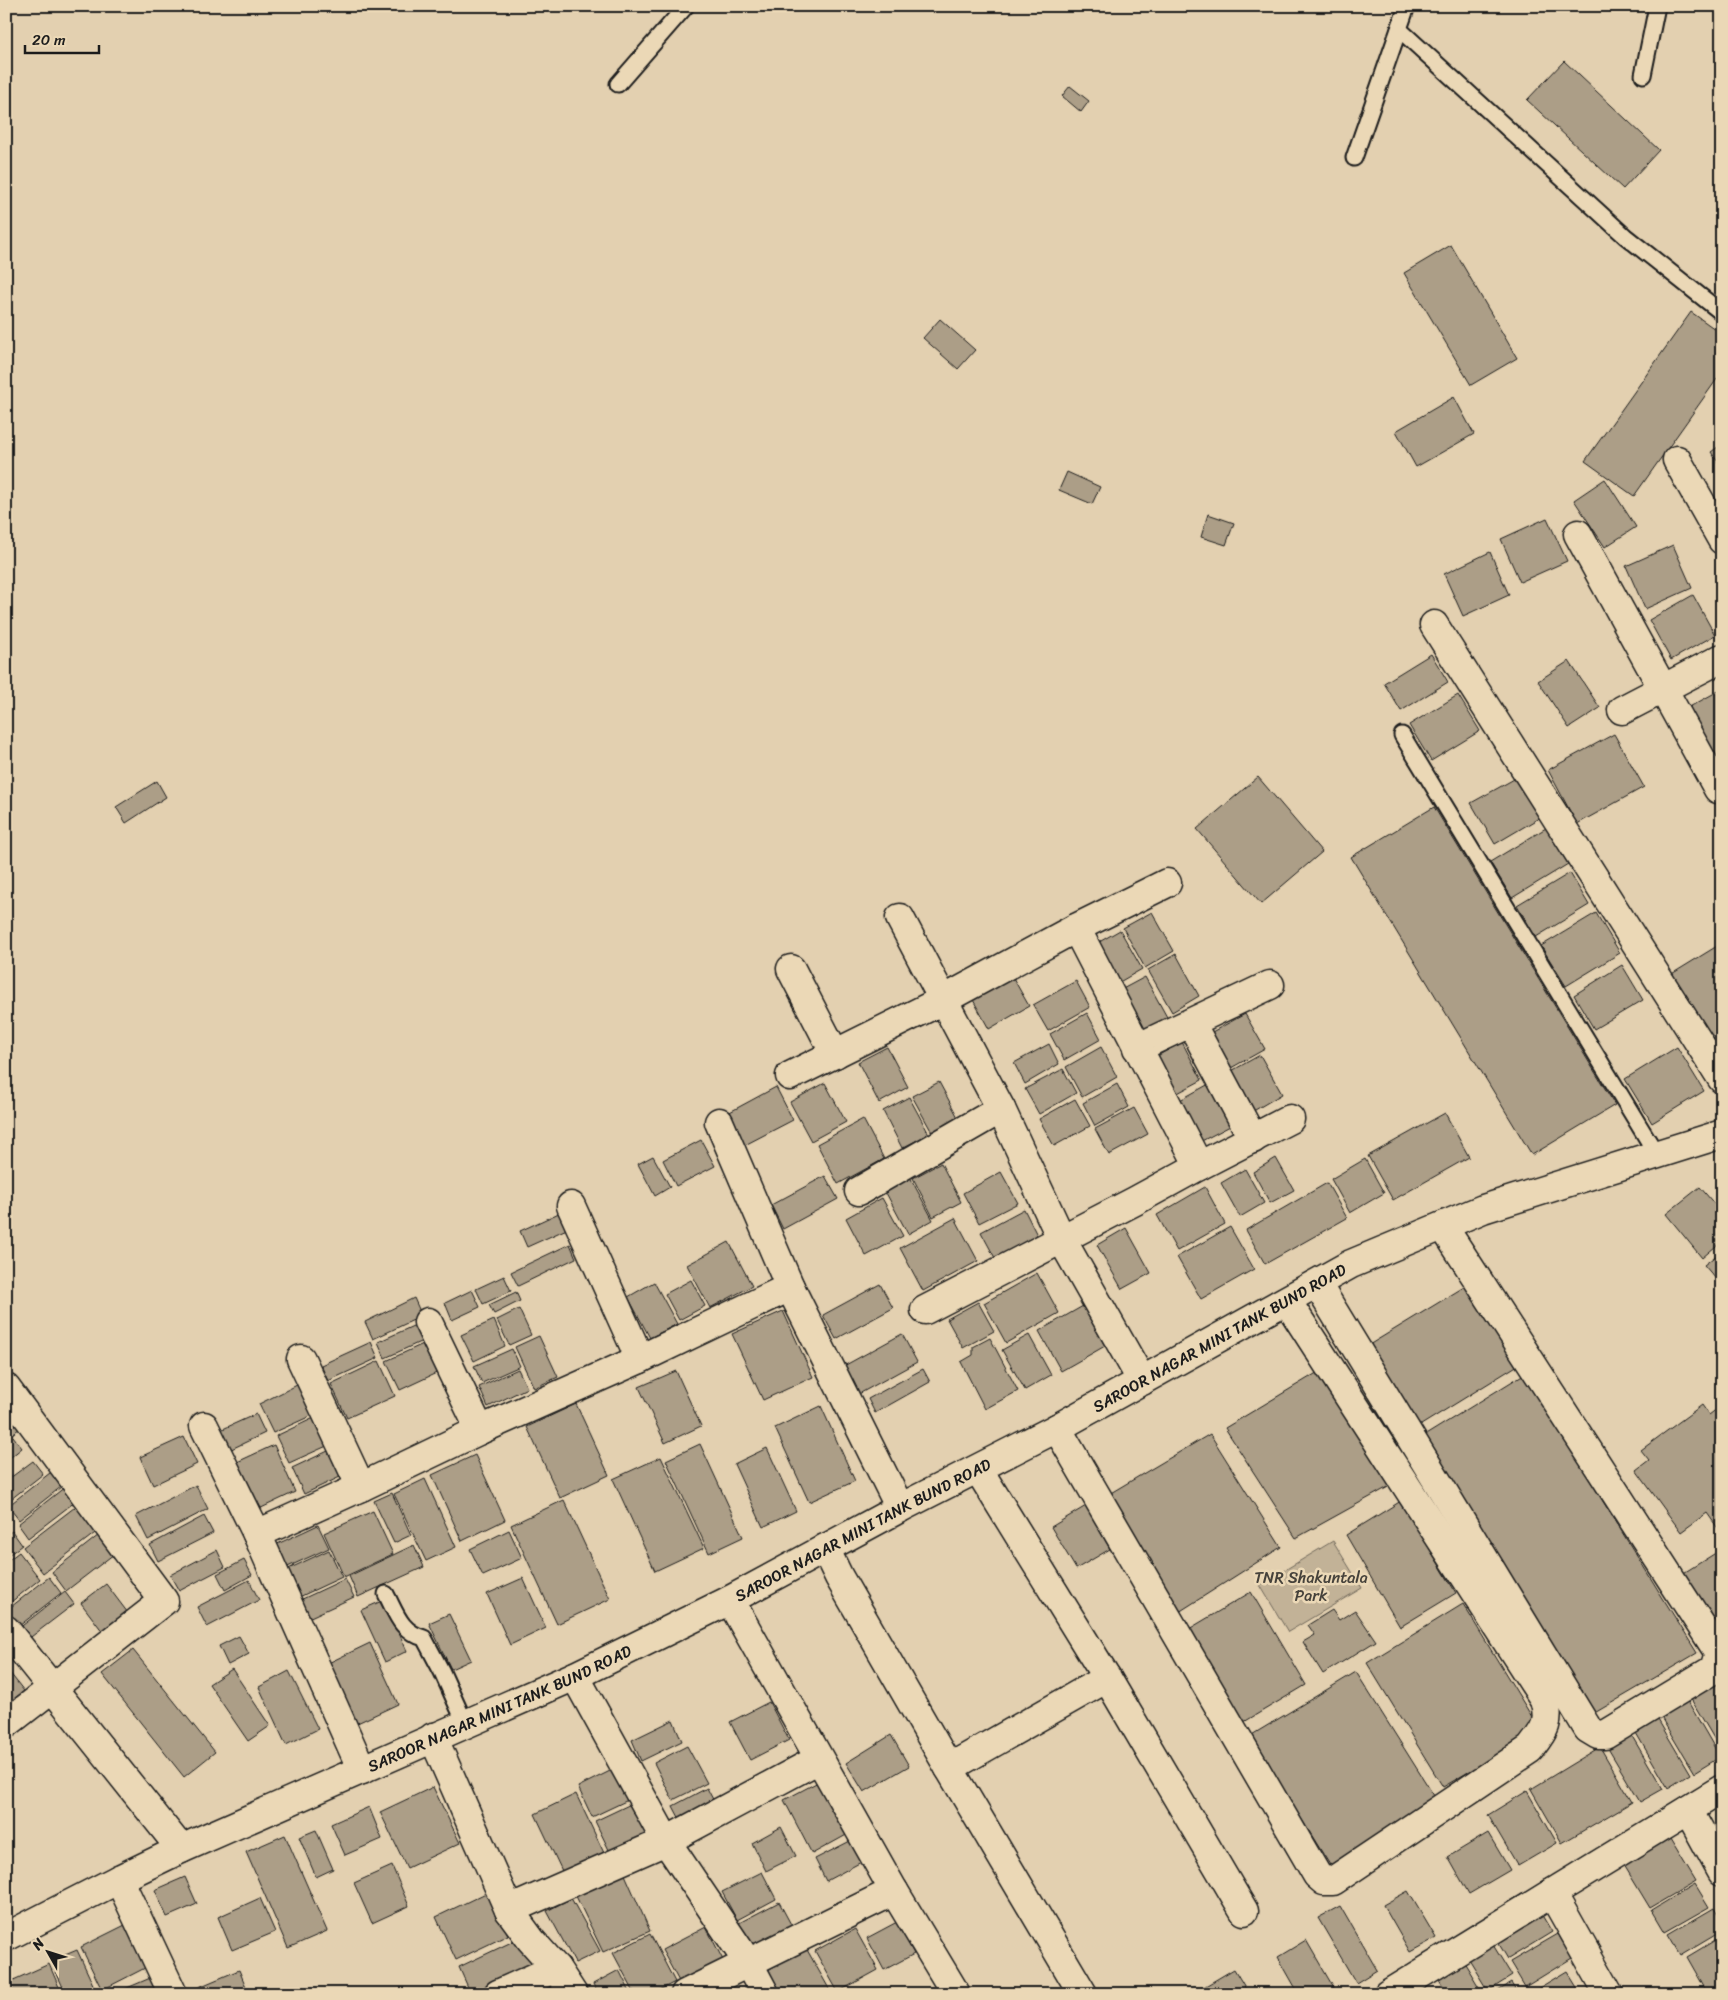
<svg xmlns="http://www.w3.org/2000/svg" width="1728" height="2000" viewBox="0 0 1728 2000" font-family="Sriracha,sans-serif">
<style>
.green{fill:#c2b297;stroke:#6f675a}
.building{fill:#ac9e87;stroke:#1c1c1c}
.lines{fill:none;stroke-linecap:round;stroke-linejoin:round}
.lane-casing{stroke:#1c1c1c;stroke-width:19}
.street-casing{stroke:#1c1c1c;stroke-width:31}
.secondary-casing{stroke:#1c1c1c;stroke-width:31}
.lane{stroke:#ebd8b6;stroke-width:15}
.street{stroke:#ebd8b6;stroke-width:28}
.secondary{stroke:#ebd8b6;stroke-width:28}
.labels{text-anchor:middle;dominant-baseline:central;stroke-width:5;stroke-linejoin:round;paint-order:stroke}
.street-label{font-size:16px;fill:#1c1c1c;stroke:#ebd8b6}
.park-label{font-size:16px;fill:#46423b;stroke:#ebd8b6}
</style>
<rect width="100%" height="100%" fill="#e3d0b0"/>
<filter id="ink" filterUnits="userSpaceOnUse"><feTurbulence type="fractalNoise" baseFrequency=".02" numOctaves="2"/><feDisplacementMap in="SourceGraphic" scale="10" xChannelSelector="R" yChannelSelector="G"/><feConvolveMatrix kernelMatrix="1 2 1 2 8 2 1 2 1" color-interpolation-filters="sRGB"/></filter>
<g filter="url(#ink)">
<!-- green -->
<polygon class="green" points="1333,1541 1362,1588 1288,1632 1260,1585"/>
<!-- building -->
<g class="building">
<polygon points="1564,61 1659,150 1623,189 1527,100"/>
<polygon points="1070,86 1089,101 1081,112 1062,96"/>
<polygon points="1451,245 1517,358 1471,385 1404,273"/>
<polygon points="1691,312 1722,334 1722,372 1634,496 1585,461"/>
<polygon points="940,319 975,350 958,369 923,338"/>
<polygon points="1454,397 1474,434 1416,467 1396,431"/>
<polygon points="1722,444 1722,468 1711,452"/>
<polygon points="1067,472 1100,487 1092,504 1059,490"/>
<polygon points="1605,479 1636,527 1605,547 1574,500"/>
<polygon points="1208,514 1234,523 1226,545 1201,537"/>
<polygon points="1547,518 1567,561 1520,582 1501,539"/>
<polygon points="1673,545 1692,588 1645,609 1626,566"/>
<polygon points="1490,552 1509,595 1463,616 1444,574"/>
<polygon points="1693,595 1715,635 1671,660 1649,620"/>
<polygon points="1431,654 1448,682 1401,711 1384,683"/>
<polygon points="1569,661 1600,708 1569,728 1538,681"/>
<polygon points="1722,689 1722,780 1684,710"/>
<polygon points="1458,695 1480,731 1431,761 1409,725"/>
<polygon points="1614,734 1644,787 1577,824 1548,770"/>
<polygon points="1258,777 1322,852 1261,904 1197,829"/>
<polygon points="1516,778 1539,818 1495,844 1471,803"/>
<polygon points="157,781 166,797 126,823 116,807"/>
<polygon points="1434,807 1615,1105 1532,1155 1351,857"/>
<polygon points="1546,828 1568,864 1512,898 1490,862"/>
<polygon points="1570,873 1589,905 1536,937 1517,905"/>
<polygon points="1152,912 1174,951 1145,968 1123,928"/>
<polygon points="1596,913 1620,953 1566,986 1541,946"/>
<polygon points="1120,930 1142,969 1116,984 1094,945"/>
<polygon points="1722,943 1722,1059 1670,975"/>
<polygon points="1176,954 1199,996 1172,1012 1148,970"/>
<polygon points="1622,965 1643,1000 1594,1029 1574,995"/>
<polygon points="1012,976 1029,1006 989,1029 972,998"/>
<polygon points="1145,977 1168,1019 1141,1034 1117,992"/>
<polygon points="1076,981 1090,1007 1048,1031 1033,1005"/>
<polygon points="1087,1013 1101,1039 1064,1060 1050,1034"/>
<polygon points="1245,1014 1265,1049 1231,1068 1212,1032"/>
<polygon points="1182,1042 1202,1080 1172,1096 1152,1059"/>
<polygon points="1049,1044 1059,1064 1025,1084 1014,1063"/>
<polygon points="887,1047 908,1087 879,1103 858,1062"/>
<polygon points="1101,1047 1117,1077 1082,1097 1066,1067"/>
<polygon points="1677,1047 1704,1091 1652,1123 1625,1079"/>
<polygon points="1260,1055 1282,1094 1250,1113 1228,1073"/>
<polygon points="1063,1069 1076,1093 1039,1114 1025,1089"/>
<polygon points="939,1082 960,1121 934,1136 912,1096"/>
<polygon points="825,1083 846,1122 811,1141 790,1102"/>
<polygon points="1117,1084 1129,1107 1095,1126 1083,1103"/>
<polygon points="1209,1084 1232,1125 1194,1145 1171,1105"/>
<polygon points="776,1087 793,1120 743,1146 726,1114"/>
<polygon points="909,1097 929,1134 902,1148 883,1111"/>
<polygon points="1075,1099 1090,1126 1054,1146 1039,1119"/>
<polygon points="1134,1108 1148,1134 1109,1155 1095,1129"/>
<polygon points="1445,1113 1469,1157 1393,1200 1368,1156"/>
<polygon points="863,1119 884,1159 838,1184 817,1144"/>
<polygon points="701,1140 715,1166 676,1186 663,1160"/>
<polygon points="653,1156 670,1187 655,1196 638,1164"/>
<polygon points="1276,1158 1294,1190 1270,1203 1253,1172"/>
<polygon points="1365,1159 1384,1193 1350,1213 1331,1179"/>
<polygon points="941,1163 961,1202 933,1217 913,1178"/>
<polygon points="1245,1169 1264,1203 1240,1217 1221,1183"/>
<polygon points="1001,1172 1018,1203 979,1223 963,1193"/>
<polygon points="825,1176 838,1199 783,1229 771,1205"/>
<polygon points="910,1177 933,1220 908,1234 885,1191"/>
<polygon points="1327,1183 1347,1218 1265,1264 1246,1230"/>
<polygon points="1205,1187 1225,1224 1177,1251 1157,1215"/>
<polygon points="1700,1187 1722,1213 1722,1241 1702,1258 1666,1214"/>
<polygon points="882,1198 903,1236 866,1256 846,1218"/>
<polygon points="1024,1209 1037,1235 995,1258 981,1232"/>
<polygon points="561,1212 569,1228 527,1247 520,1231"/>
<polygon points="955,1218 978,1261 923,1291 900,1248"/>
<polygon points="1230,1227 1254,1269 1201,1299 1177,1257"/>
<polygon points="1126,1228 1151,1273 1122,1289 1097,1245"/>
<polygon points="729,1242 752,1286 710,1308 687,1265"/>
<polygon points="570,1244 576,1258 518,1286 511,1272"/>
<polygon points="1722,1251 1722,1286 1704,1265"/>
<polygon points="1037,1273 1059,1313 1006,1343 984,1303"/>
<polygon points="504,1276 511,1291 483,1304 476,1289"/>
<polygon points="691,1280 705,1306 679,1320 665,1294"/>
<polygon points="654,1282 677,1324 650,1338 628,1297"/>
<polygon points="880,1284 893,1308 836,1339 823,1315"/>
<polygon points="1469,1284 1518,1365 1413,1430 1364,1348"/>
<polygon points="472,1290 480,1307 452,1320 445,1303"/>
<polygon points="516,1292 520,1301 494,1314 489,1305"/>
<polygon points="414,1298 422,1316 373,1339 365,1322"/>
<polygon points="978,1302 994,1331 963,1348 947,1319"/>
<polygon points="1083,1306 1105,1346 1061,1371 1039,1331"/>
<polygon points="519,1309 531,1335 509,1345 497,1320"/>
<polygon points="783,1311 813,1377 763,1400 732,1334"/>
<polygon points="494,1320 505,1346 474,1361 461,1335"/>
<polygon points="424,1321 431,1337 385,1358 378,1342"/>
<polygon points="902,1334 917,1362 857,1395 842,1367"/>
<polygon points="1029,1335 1051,1375 1025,1390 1002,1350"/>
<polygon points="539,1336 558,1377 534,1388 515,1347"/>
<polygon points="990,1338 1018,1391 985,1409 961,1362 973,1355 973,1347"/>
<polygon points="432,1340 445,1369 400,1390 386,1361"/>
<polygon points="371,1342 378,1358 328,1381 321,1365"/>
<polygon points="512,1349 520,1366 482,1383 474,1366"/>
<polygon points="379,1361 395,1396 347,1418 331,1384"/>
<polygon points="518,1369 527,1388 488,1407 479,1387"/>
<polygon points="923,1369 930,1382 875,1413 868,1399"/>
<polygon points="676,1371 701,1426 665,1443 639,1387"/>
<polygon points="1320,1371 1390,1486 1296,1538 1225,1428"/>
<polygon points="1524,1374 1697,1653 1586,1718 1416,1441"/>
<polygon points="301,1383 315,1414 273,1433 259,1404"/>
<polygon points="576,1404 609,1475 560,1498 527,1427"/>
<polygon points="1702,1405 1709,1415 1722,1405 1722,1534 1707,1513 1681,1532 1636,1470 1649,1460 1641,1450"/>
<polygon points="821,1406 855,1481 809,1502 775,1428"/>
<polygon points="8,1413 20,1428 6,1439 6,1414"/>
<polygon points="256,1414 265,1433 223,1453 214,1433"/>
<polygon points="316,1417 329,1445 289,1463 276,1436"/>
<polygon points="1210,1434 1281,1547 1179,1612 1109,1494"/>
<polygon points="13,1436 22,1448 6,1461 6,1442"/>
<polygon points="184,1437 197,1464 153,1485 140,1457"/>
<polygon points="700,1444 743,1537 709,1553 666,1460"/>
<polygon points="274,1445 295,1492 257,1510 235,1463"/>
<polygon points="767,1448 796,1511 763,1527 734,1464"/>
<polygon points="328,1451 340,1477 304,1494 292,1468"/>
<polygon points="475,1455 505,1520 462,1541 432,1475"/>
<polygon points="661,1457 704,1548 655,1571 613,1479"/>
<polygon points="33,1461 43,1474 6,1503 6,1481"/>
<polygon points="55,1469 66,1483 19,1520 8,1506"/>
<polygon points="425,1479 456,1547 426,1561 394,1494"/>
<polygon points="196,1485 208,1509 148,1540 136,1516"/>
<polygon points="65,1487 76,1501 28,1538 18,1524"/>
<polygon points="392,1493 411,1535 394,1543 374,1501"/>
<polygon points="564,1500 610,1599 557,1624 511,1525"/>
<polygon points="1401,1501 1456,1593 1400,1627 1346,1535"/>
<polygon points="79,1504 99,1530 43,1573 23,1547"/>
<polygon points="1086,1506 1110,1549 1076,1569 1051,1527"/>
<polygon points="373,1511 393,1554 344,1577 324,1533"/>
<polygon points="204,1516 213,1533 158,1561 150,1545"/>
<polygon points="318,1525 329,1548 281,1570 271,1547"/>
<polygon points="509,1530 522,1558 483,1576 470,1549"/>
<polygon points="12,1531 22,1545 6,1557 6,1535"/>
<polygon points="99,1535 114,1554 66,1591 52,1572"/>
<polygon points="414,1545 424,1567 358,1597 349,1576"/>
<polygon points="1722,1549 1722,1640 1682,1574"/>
<polygon points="217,1550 225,1567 179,1591 170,1575"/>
<polygon points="329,1550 342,1577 295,1599 282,1572"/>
<polygon points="19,1552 40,1579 6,1606 6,1562"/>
<polygon points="244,1560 252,1575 225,1590 217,1574"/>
<polygon points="49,1577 61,1593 19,1626 7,1610"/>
<polygon points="523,1578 546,1628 510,1645 487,1594"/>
<polygon points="345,1579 354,1597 304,1620 296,1602"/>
<polygon points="249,1580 259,1600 207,1627 197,1607"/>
<polygon points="106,1584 131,1617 106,1636 81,1603"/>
<polygon points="65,1592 74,1604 27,1640 18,1629"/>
<polygon points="1251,1592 1306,1685 1244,1722 1189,1629"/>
<polygon points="384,1600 407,1651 385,1662 361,1610"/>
<polygon points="1463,1604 1540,1730 1443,1787 1367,1663"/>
<polygon points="1332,1610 1339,1620 1355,1610 1376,1641 1323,1674 1303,1642 1315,1635 1308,1625"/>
<polygon points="449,1614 471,1660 451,1669 429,1623"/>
<polygon points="239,1636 249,1654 228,1665 219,1646"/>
<polygon points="370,1643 398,1704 351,1726 322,1666"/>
<polygon points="133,1650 215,1752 184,1777 102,1674"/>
<polygon points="6,1668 24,1691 6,1705"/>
<polygon points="232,1669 270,1726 248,1741 209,1684"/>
<polygon points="289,1671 318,1729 286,1745 259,1687"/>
<polygon points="1356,1672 1436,1799 1330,1865 1250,1736"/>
<polygon points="1722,1674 1722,1752 1688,1694"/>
<polygon points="1683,1693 1720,1757 1694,1773 1656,1709"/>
<polygon points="769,1702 789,1740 750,1760 730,1722"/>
<polygon points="1654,1713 1690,1774 1668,1788 1632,1726"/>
<polygon points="673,1720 682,1741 641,1761 632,1740"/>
<polygon points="1629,1731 1663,1789 1640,1802 1606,1745"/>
<polygon points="891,1735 909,1766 864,1792 846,1763"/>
<polygon points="687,1746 707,1783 673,1800 654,1763"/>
<polygon points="1600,1747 1632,1802 1562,1843 1531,1789"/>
<polygon points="614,1769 628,1800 592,1817 578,1787"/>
<polygon points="822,1780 850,1833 812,1854 784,1800"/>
<polygon points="433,1787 460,1843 407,1868 380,1812"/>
<polygon points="707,1788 717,1807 683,1825 673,1806"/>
<polygon points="1527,1791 1557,1843 1518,1866 1488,1815"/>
<polygon points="576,1794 604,1853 563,1873 535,1814"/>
<polygon points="633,1803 648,1834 610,1852 595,1821"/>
<polygon points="369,1807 382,1839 345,1855 331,1824"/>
<polygon points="781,1827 796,1856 766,1871 752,1843"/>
<polygon points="316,1830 333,1869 316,1877 299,1837"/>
<polygon points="1488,1833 1510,1870 1469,1894 1448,1857"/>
<polygon points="285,1835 327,1931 288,1948 246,1852"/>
<polygon points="1670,1838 1696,1881 1650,1908 1624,1865"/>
<polygon points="854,1839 865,1860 826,1881 815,1859"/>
<polygon points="392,1866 409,1906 372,1923 354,1883"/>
<polygon points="623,1870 650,1931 603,1952 575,1894"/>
<polygon points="762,1872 776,1899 737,1920 722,1892"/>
<polygon points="185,1877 197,1904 167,1917 155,1890"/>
<polygon points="1695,1884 1709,1907 1665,1932 1652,1910"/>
<polygon points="1408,1891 1436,1938 1410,1952 1383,1905"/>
<polygon points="488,1892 508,1935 456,1960 436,1917"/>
<polygon points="260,1898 275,1932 232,1950 218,1917"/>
<polygon points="571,1898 600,1951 575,1963 547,1911"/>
<polygon points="779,1902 794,1930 754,1951 739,1923"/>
<polygon points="1340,1906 1377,1970 1356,1983 1318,1918"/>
<polygon points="1537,1907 1552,1932 1508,1959 1493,1934"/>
<polygon points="1714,1908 1722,1922 1722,1930 1680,1955 1668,1935"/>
<polygon points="897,1922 914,1954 884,1970 867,1938"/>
<polygon points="125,1925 145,1968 102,1990 81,1947"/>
<polygon points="706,1927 724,1962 681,1985 662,1950"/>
<polygon points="855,1929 878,1970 838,1992 815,1951"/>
<polygon points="650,1934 675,1982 652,1994 635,1994 613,1953"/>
<polygon points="1558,1934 1572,1958 1525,1987 1510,1962"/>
<polygon points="1722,1936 1722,1990 1716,1994 1708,1994 1687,1957"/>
<polygon points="522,1937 536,1968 482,1994 471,1994 459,1967"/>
<polygon points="1306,1940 1335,1990 1329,1994 1299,1994 1278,1957"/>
<polygon points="1490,1940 1512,1976 1488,1991 1466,1955"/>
<polygon points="806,1948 832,1994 776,1994 764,1972"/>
<polygon points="77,1950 96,1991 90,1994 66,1994 51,1961"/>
<polygon points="1461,1957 1482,1992 1479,1994 1447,1994 1435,1973"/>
<polygon points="49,1964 62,1994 14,1994 9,1982"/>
<polygon points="1234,1969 1249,1994 1205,1994 1202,1988"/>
<polygon points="239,1970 249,1994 194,1994 192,1990"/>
<polygon points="619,1970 631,1994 598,1994 593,1984"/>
<polygon points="1567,1971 1581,1994 1529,1994"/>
<polygon points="557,1974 566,1994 516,1994"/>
<polygon points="155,1976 162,1994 113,1994"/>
<polygon points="6,1981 12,1994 6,1994"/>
<polygon points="1511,1983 1518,1994 1493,1994"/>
</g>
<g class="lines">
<!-- lane casing -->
<g class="lane-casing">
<g id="lane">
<polyline points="1399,29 1625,236 1722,313"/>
<polyline points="1643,75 1657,6"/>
<polyline points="618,84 686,6"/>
<polyline points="1354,158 1407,6"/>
<polyline points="1402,735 1657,1155"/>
<path d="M 386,1594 C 396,1613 401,1632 424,1638 L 442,1672 L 465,1723"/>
</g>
</g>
<!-- street casing -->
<g class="street-casing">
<g id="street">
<polyline points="1677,460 1722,540"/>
<polyline points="1578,534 1718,789"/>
<polyline points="1434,625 1722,1079"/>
<polyline points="1622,710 1722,658"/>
<polyline points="900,918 1001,1109 1061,1238 1142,1381"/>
<polyline points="791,969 835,1054"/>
<polyline points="1191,1023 1253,1139"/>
<polyline points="1137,1048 1270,985"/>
<polyline points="790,1076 943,1000 1076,928 1167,883"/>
<polyline points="719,1122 790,1287 900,1508"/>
<polyline points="1199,1166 1290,1119"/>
<polyline points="859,1191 1001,1109"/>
<polyline points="571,1206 640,1359"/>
<polyline points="1317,1284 1588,1729 1598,1735 1605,1735 1714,1669 1719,1653 1443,1226"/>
<polyline points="925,1310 1135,1201 1199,1166 1076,928"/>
<polyline points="428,1322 480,1430"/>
<polyline points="301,1359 361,1487"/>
<polyline points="6,1388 164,1601 6,1724"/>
<polyline points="204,1426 257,1534 362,1770"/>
<path d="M 1057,1428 L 1317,1875 L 1324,1881 L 1333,1881 L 1530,1749 C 1544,1731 1551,1723 1544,1699 L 1287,1301"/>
<polyline points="978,1469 1107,1678 1244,1911"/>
<polyline points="257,1534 361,1487 480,1430 640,1359 790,1287"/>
<polyline points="825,1548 839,1577 949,1768 1083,1994"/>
<polyline points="6,1630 181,1849"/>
<polyline points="575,1676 666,1841 749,1964 765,1994"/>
<polyline points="433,1737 509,1910 531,1940 556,1968 498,1994"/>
<polyline points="949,1768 1107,1678"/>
<polyline points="1688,1810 1722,1872"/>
<polyline points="119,1879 173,1994"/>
<polyline points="894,1891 956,1994"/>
<polyline points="1552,1893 1722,1789"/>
<polyline points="509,1910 666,1841 819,1759"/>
<polyline points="556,1968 573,1994"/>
<polyline points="685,1994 894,1891 730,1600"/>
<polyline points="1388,1994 1552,1893 1609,1994"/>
</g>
</g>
<!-- secondary casing -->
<g class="secondary-casing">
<g id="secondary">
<path id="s1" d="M 6,1937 L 119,1879 L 181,1849 L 575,1676 L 730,1600 L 900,1508 L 1057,1428 L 1351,1264 L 1483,1209 L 1722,1134"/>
</g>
</g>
<!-- lane -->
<use href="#lane" class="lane"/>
<!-- street -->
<use href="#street" class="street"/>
<!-- secondary -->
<use href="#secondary" class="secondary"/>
</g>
</g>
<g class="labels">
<!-- street labels -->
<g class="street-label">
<text stroke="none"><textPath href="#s1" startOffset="1354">SAROOR NAGAR MINI TANK BUND ROAD</textPath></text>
<text stroke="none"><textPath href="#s1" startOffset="949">SAROOR NAGAR MINI TANK BUND ROAD</textPath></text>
<text stroke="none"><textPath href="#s1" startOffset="544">SAROOR NAGAR MINI TANK BUND ROAD</textPath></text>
</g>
<!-- park labels -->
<g class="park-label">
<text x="1311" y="1577">TNR Shakuntala<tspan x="1311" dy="18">Park</tspan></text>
</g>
</g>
<!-- margin -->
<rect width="1728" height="2000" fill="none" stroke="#ebd8b6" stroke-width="25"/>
<rect x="12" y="12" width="1703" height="1975" fill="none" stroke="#1c1c1c" stroke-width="2" filter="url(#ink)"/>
<!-- north arrow -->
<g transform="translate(48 1952) rotate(309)" stroke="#ebd8b6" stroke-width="4" paint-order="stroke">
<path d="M0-4L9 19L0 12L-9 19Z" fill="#1c1c1c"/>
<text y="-8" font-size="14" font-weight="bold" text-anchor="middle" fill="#1c1c1c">N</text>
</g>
<!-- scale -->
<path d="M25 45v8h74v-8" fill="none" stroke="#1c1c1c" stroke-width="2.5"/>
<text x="32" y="45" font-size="15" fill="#1c1c1c" stroke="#ebd8b6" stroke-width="4" paint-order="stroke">20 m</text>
</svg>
